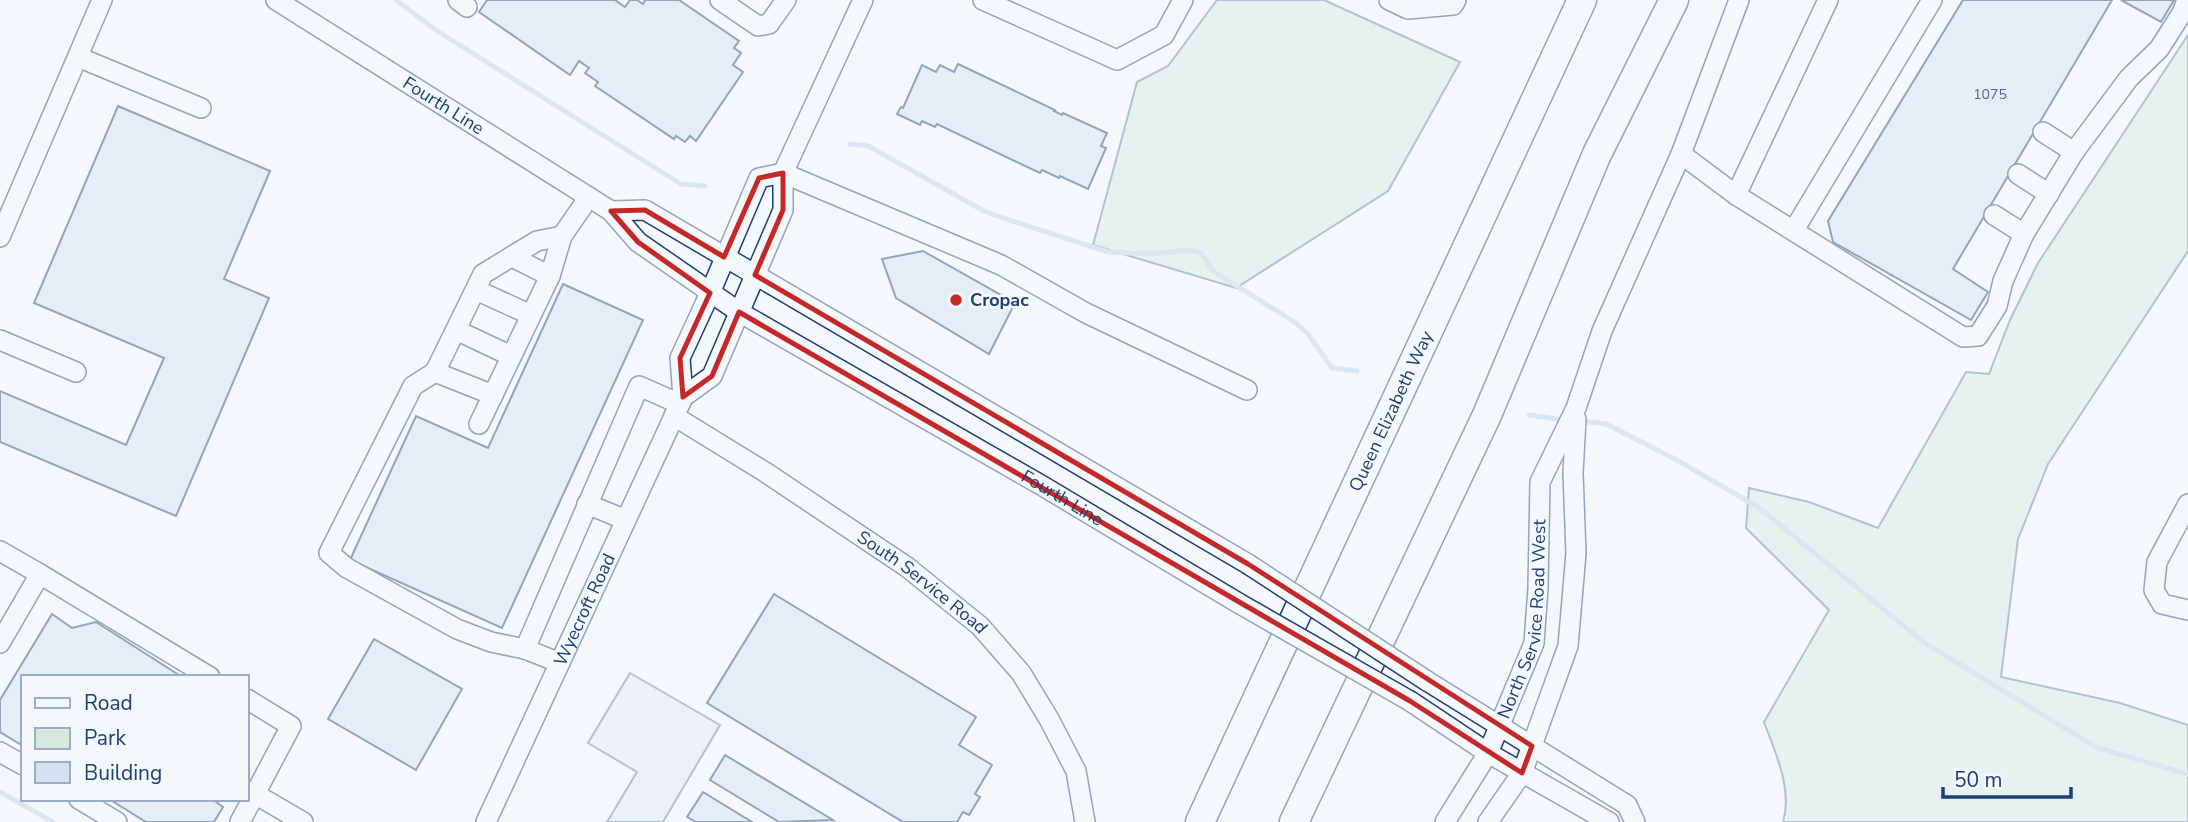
<svg xmlns="http://www.w3.org/2000/svg" width="2188" height="822" viewBox="0 0 2188 822" font-family="'Nunito Sans',sans-serif">
<style>
.green{fill:#d7e8df;stroke:#687fa3;stroke-width:2}
.parking{fill:#e3e8f0;stroke:#687fa3;stroke-width:2}
.lines{fill:none;stroke-linecap:round;stroke-linejoin:round}
.stream{stroke:#bed0e5;stroke-width:5}
.building{fill:#d5e0f0;stroke:#1d3f73;stroke-width:2}
.minor-casing{stroke:#1d3f73;stroke-width:22}
.highway-casing{stroke:#1d3f73;stroke-width:31}
.minor{stroke:#f4f7fb;stroke-width:19}
.highway{stroke:#f4f7fb;stroke-width:28}
.minor-bridge-casing{stroke:#1d3f73;stroke-width:22;stroke-linecap:butt}
.minor-bridge{stroke:#f4f7fb;stroke-width:19}
.marked{fill:none;stroke:#c62828;stroke-width:5;stroke-linejoin:round}
.poi-dot{fill:#c62828;stroke:#f4f7fb;stroke-width:2.5}
.labels{text-anchor:middle;dominant-baseline:central;stroke-width:5;stroke-linejoin:round;paint-order:stroke}
.number-label{font-size:14px;fill:#4b6792}
.street-label{font-size:18px;fill:#1d3f73;stroke:#f4f7fb}
.poi-label{font-size:18px;font-weight:bold;fill:#1d3f73;stroke:#f4f7fb;text-anchor:start}
</style>
<rect width="100%" height="100%" fill="#f4f7fb"/>
<!-- green -->
<g class="green">
<polygon points="1217,0 1324,0 1460,62 1388,191 1236,288 1093,245 1137,82 1168,66"/>
<path d="M 2188,35 L 2188,251 L 2048,464 L 2018,539 L 2001,677 L 2120,703 L 2188,725 L 2188,822 L 1783,822 C 1793,789 1775,752 1764,722 L 1829,610 L 1746,528 L 1749,488 L 1809,502 L 1878,528 L 1966,372 L 1989,374 L 2010,320 L 2038,263 Z"/>
</g>
<!-- parking -->
<polygon class="parking" points="630,673 720,725 663,822 607,822 637,772 588,743"/>
<g class="lines">
<!-- stream -->
<g class="stream">
<polyline points="396,0 437,31 681,184 705,186"/>
<polyline points="850,144 868,146 984,211 1006,219 1108,252 1151,254 1190,250 1201,253 1213,271 1296,323 1308,334 1332,368 1357,371"/>
<polyline points="1529,415 1557,419"/>
<polyline points="1580,421 1606,424 1675,459 1758,507 1926,644 2098,748 2188,774"/>
<polyline points="0,792 53,822"/>
</g>
</g>
<!-- building -->
<g class="building">
<polygon points="487,0 615,0 625,7 630,0 637,0 643,4 645,0 679,0 739,41 734,48 741,53 733,65 743,72 696,141 690,136 685,142 676,136 674,139 595,86 598,82 585,73 589,68 579,61 570,75 479,12"/>
<polygon points="1963,0 2112,0 1953,269 1988,292 1971,320 1833,242 1828,221"/>
<polygon points="2121,0 2174,0 2161,22"/>
<polygon points="958,64 1055,110 1054,111 1062,115 1063,113 1107,133 1101,146 1106,148 1088,189 1060,176 1059,178 1042,170 1040,173 937,124 935,127 922,121 920,125 897,114 901,107 903,108 922,65 936,72 940,65 954,72"/>
<polygon points="118,106 270,171 224,279 269,298 176,516 0,442 0,391 126,445 164,358 34,303"/>
<polygon points="923,251 1015,303 989,354 896,298 882,259"/>
<polygon points="563,284 643,320 502,628 350,560 416,416 488,448"/>
<polygon points="774,594 976,717 959,745 992,765 975,794 980,797 969,815 963,812 957,822 903,822 707,703"/>
<polygon points="52,614 72,628 96,622 182,677 23,677 23,746 0,732 0,700"/>
<polygon points="374,639 462,689 416,770 328,719"/>
<polygon points="725,755 833,820 779,822 710,780"/>
<polygon points="703,792 752,822 696,822 687,817"/>
<polygon points="109,799 212,799 223,807 214,822 146,822"/>
</g>
<g class="lines">
<!-- minor casing -->
<g class="minor-casing">
<g id="minor">
<path id="s1" d="M 276,0 L 611,211 L 638,242 L 739,312 L 1041,485 L 1240,604"/>
<polyline points="458,0 467,7"/>
<polyline points="720,0 758,26 769,24 786,0"/>
<polyline points="983,0 1117,60 1164,35 1183,0"/>
<polyline points="1389,0 1408,9 1453,5 1456,0"/>
<polyline points="78,57 201,108"/>
<polyline points="2043,132 2074,152"/>
<polyline points="1681,154 1736,195 1963,337 1978,336 1997,306 2003,281 2024,234 2074,152 2129,78 2159,49 2182,13 2187,0"/>
<polyline points="783,173 1001,265 1086,313 1247,390"/>
<polyline points="2018,174 2049,194"/>
<polyline points="1736,195 1828,0"/>
<polyline points="611,211 645,210 1248,564"/>
<polyline points="1994,215 2024,234"/>
<polyline points="1794,230 1932,0"/>
<polyline points="0,237 102,0"/>
<polyline points="512,257 550,276"/>
<polyline points="476,290 531,315"/>
<polyline points="456,330 511,356"/>
<polyline points="0,340 76,372"/>
<polyline points="435,372 413,386 329,553 347,568 457,629 491,642 525,649 560,663"/>
<polyline points="493,395 435,372 483,274 537,241 562,236"/>
<polyline points="683,397 680,358 710,293 759,178 783,173"/>
<path id="s2" d="M 674,416 L 765,472 L 907,567 L 980,626 L 1021,673 L 1049,719 L 1076,771 L 1085,822"/>
<polyline points="479,424 550,276 562,236 589,197"/>
<polyline points="587,504 626,520"/>
<polyline points="2188,504 2157,562 2154,590 2162,604 2188,610"/>
<polyline points="0,551 40,574"/>
<polyline points="0,643 40,574 210,677"/>
<polyline points="525,649 639,386 680,404"/>
<polyline points="1427,681 1627,805 1635,822"/>
<polyline points="1410,701 1488,753 1609,822"/>
<polyline points="0,752 23,765"/>
<polyline points="255,794 303,822"/>
<polyline points="79,799 117,822"/>
<polyline points="240,822 291,726 247,699"/>
<path id="s3" d="M 486,822 L 683,397 L 712,376 L 783,210 L 783,173 L 863,0"/>
<path id="s4" d="M 1445,822 L 1488,753 L 1534,643 L 1538,588 L 1540,482 L 1576,408 L 1602,331 L 1681,154 L 1739,0"/>
<polyline points="1488,822 1522,773 1568,646 1576,553 1573,473 1576,419"/>
</g>
</g>
<!-- highway casing -->
<g class="highway-casing">
<g id="highway">
<path id="s5" d="M 1200,822 L 1582,0"/>
<polyline points="1294,822 1487,415 1597,154 1674,0"/>
</g>
</g>
<!-- minor -->
<use href="#minor" class="minor"/>
<!-- highway -->
<use href="#highway" class="highway"/>
<!-- minor-bridge casing -->
<g class="minor-bridge-casing">
<g id="minor-bridge">
<polyline points="1248,564 1427,681"/>
<polyline points="1240,604 1410,701"/>
</g>
</g>
<!-- minor-bridge -->
<use href="#minor-bridge" class="minor-bridge"/>
</g>
<!-- marked area -->
<path d="M0 0H2188V822H0ZM 783,173 L 783,210 L 755,275 L 1248,564 L 1532,746 L 1522,773 L 1410,701 L 739,312 L 712,376 L 683,397 L 680,358 L 710,293 L 638,242 L 611,211 L 645,210 L 724,257 L 759,178 Z" fill="#f4f7fb" fill-opacity=".55" fill-rule="evenodd"/>
<path class="marked" d="M 783,173 L 783,210 L 755,275 L 1248,564 L 1532,746 L 1522,773 L 1410,701 L 739,312 L 712,376 L 683,397 L 680,358 L 710,293 L 638,242 L 611,211 L 645,210 L 724,257 L 759,178 Z"/>
<!-- markers -->
<circle class="poi-dot" cx="956" cy="300" r="7"/>
<g class="labels">
<!-- number labels -->
<g class="number-label">
<text x="1990" y="94">1075</text>
</g>
<!-- street labels -->
<g class="street-label">
<text stroke="none"><textPath href="#s1" startOffset="198">Fourth Line</textPath></text>
<text stroke="none"><textPath href="#s5" startOffset="453">Queen Elizabeth Way</textPath></text>
<text stroke="none"><textPath href="#s1" startOffset="933">Fourth Line</textPath></text>
<text stroke="none"><textPath href="#s2" startOffset="299">South Service Road</textPath></text>
<text stroke="none"><textPath href="#s3" startOffset="234">Wyecroft Road</textPath></text>
<text stroke="none"><textPath href="#s4" startOffset="222">North Service Road West</textPath></text>
</g>
<!-- poi labels -->
<g class="poi-label">
<text x="970" y="300">Cropac</text>
</g>
</g>
<!-- legend -->
<rect x="21" y="675" width="228" height="126" fill="#f4f7fb" stroke="#9eadc5" stroke-width="2"/>
<rect x="35" y="698" width="35" height="10" fill="#f4f7fb" stroke="#9eadc5" stroke-width="2"/>
<text x="84" y="710" font-size="21" fill="#1d3f73">Road</text>
<rect x="35" y="728" width="35" height="21" fill="#d7e8df" stroke="#9eadc5" stroke-width="2"/>
<text x="84" y="745" font-size="21" fill="#1d3f73">Park</text>
<rect x="35" y="762" width="35" height="21" fill="#d5e0f0" stroke="#9eadc5" stroke-width="2"/>
<text x="84" y="780" font-size="21" fill="#1d3f73">Building</text>
<!-- scale -->
<path d="M1943 787v10h128v-10" fill="none" stroke="#1d3f73" stroke-width="3.5"/>
<text x="1954" y="787" font-size="21" fill="#1d3f73" stroke="#f4f7fb" stroke-width="5" paint-order="stroke">50 m</text>
</svg>
